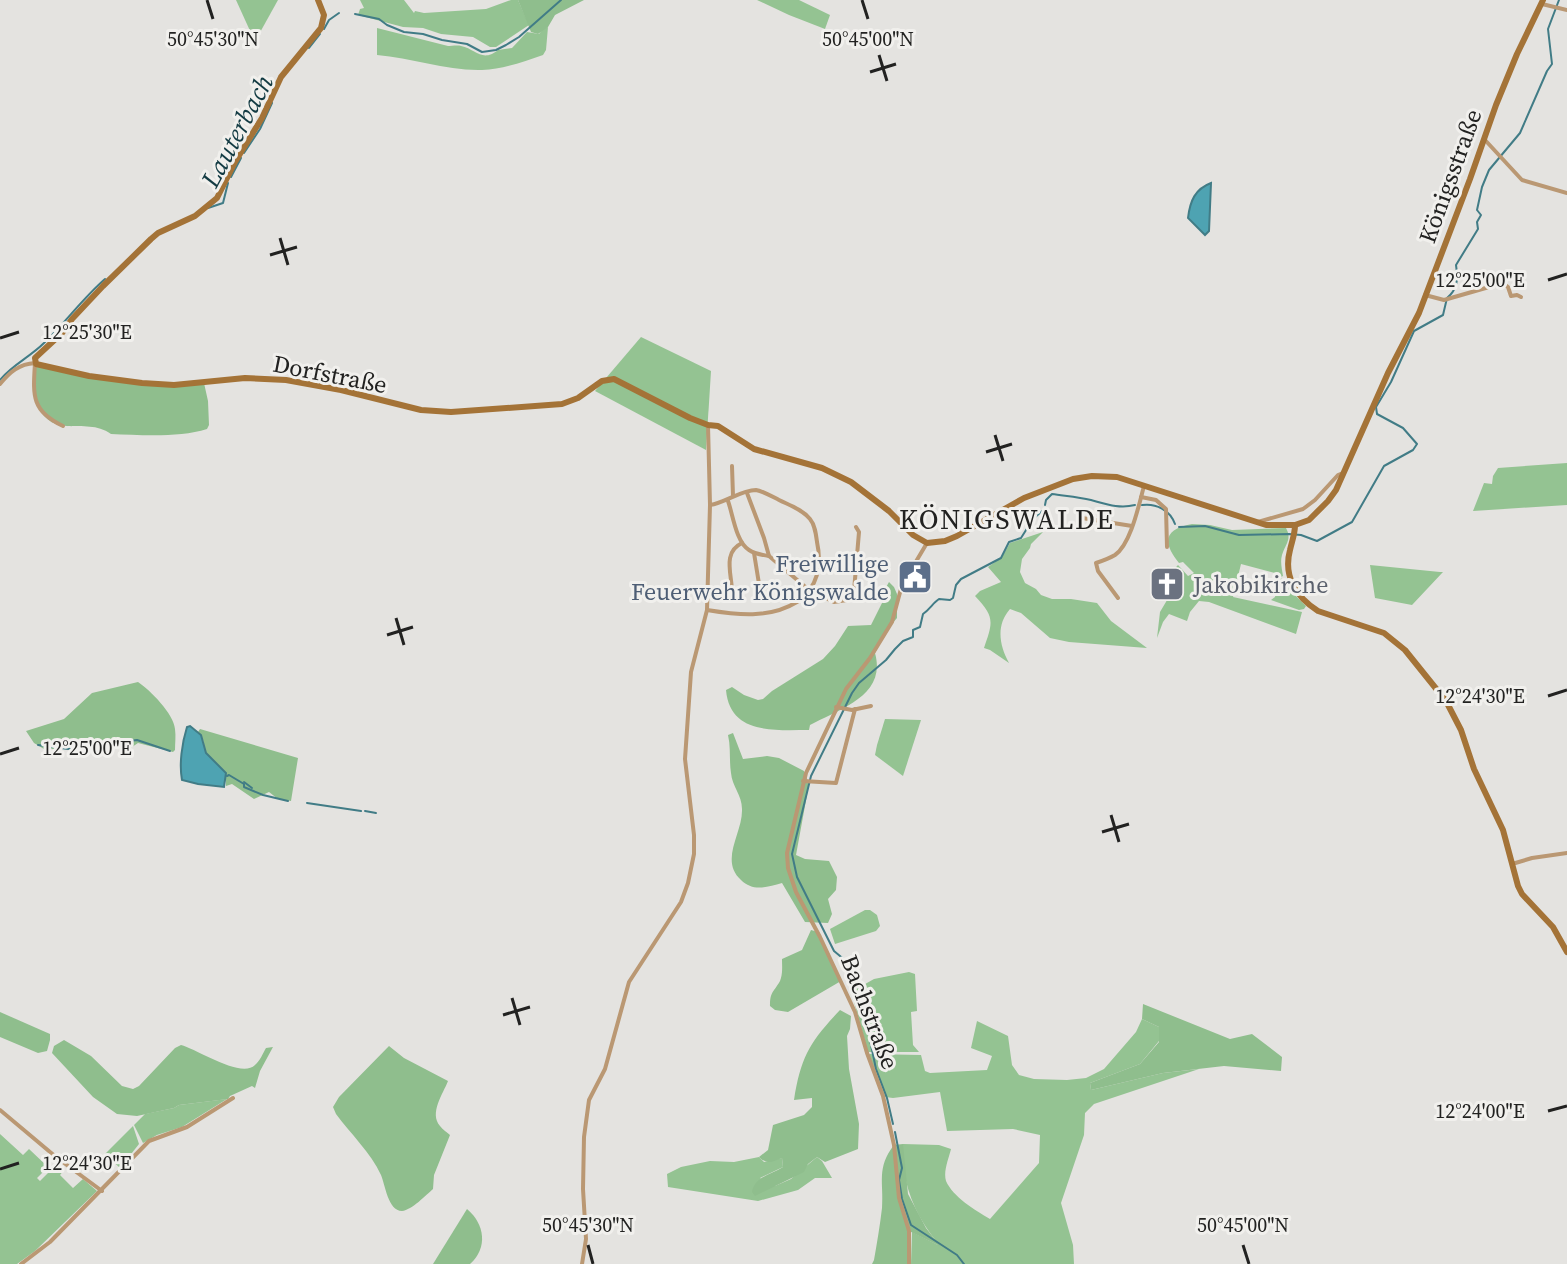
<svg xmlns="http://www.w3.org/2000/svg" width="1567" height="1264" viewBox="0 0 1567 1264" font-family="'Source Serif 4',serif">
<style>
.green{fill:#94c392}
.forest{fill:#8fbe8d}
.water{fill:#4ea3b2;stroke:#417c86;stroke-width:2}
.lines{fill:none;stroke-linecap:round;stroke-linejoin:round}
.stream{stroke:#417c86;stroke-width:2}
.street{stroke:#ba9873;stroke-width:4}
.secondary{stroke:#a47337;stroke-width:6}
.ticks{fill:none;stroke:#222221;stroke-width:3}
.labels{text-anchor:middle;dominant-baseline:central;stroke-width:6;stroke-linejoin:round;paint-order:stroke}
.street-label{font-size:24px;fill:#222221;stroke:#f1f0ed}
.service-label{font-size:24px;fill:#4e5e75;stroke:#f1f0ed;text-anchor:end}
.worship-label{font-size:24px;fill:#5b616d;stroke:#f1f0ed;text-anchor:start}
.water-label{font-size:26px;font-style:italic;fill:#133b43;stroke:#f1f0ed}
.quarter-label{font-size:28px;letter-spacing:2px;fill:#222221;stroke:#f1f0ed}
.ticks-label{font-size:20px;text-anchor:middle;fill:#222221;stroke:#f1f0ed;stroke-width:6;stroke-linejoin:round;paint-order:stroke}
</style>
<rect width="100%" height="100%" fill="#e4e3e0"/>
<!-- green -->
<g class="green">
<polygon points="236,0 278,0 258,36 251,33"/>
<polygon points="360,0 404,0 414,13 415,11 424,13 486,9 511,0 518,0 529,25 496,47 490,47 473,37 441,34 423,28 403,27 358,15 360,9 364,8"/>
<polygon points="757,0 799,0 830,15 825,29 789,15"/>
<path d="M 548,27 L 546,50 L 543,55 C 523,62 503,69 482,70 C 447,71 412,58 377,55 L 377,28 L 448,46 C 451,46 458,45 461,46 C 476,49 482,63 498,50 L 512,48 L 527,32 L 539,34 L 543,29 Z"/>
<polygon points="641,337 711,371 706,450 595,391"/>
<polygon points="1567,463 1567,505 1473,511 1484,483 1492,484 1493,476 1498,468"/>
<path d="M 1192,524 L 1210,525 L 1232,530 L 1286,528 C 1292,539 1286,543 1282,555 C 1280,562 1282,569 1283,576 L 1281,577 L 1282,584 L 1285,583 L 1291,591 L 1306,606 L 1304,609 L 1299,610 L 1271,600 L 1275,597 L 1279,574 L 1241,564 L 1233,597 L 1302,612 L 1296,634 L 1209,602 L 1199,601 L 1190,612 L 1187,621 L 1169,614 L 1163,622 L 1157,638 L 1160,612 L 1176,585 L 1168,576 L 1178,565 L 1188,576 L 1194,573 L 1183,562 L 1179,563 C 1162,542 1164,529 1192,524 Z"/>
<path d="M 1043,532 L 1031,544 L 1030,548 L 1022,559 L 1020,572 L 1025,583 L 1036,589 L 1041,595 L 1052,599 L 1071,599 L 1097,603 L 1111,621 L 1147,648 L 1069,642 L 1050,638 L 1021,613 L 1010,609 C 996,625 999,645 1009,663 L 990,650 L 984,648 C 993,622 995,617 975,596 L 980,591 L 1001,582 L 988,567 L 1002,557 L 1010,543 Z"/>
<polygon points="1370,565 1440,572 1443,572 1412,605 1375,598"/>
<polygon points="885,719 921,720 903,776 875,755 877,745"/>
<polygon points="865,910 870,910 877,915 880,926 876,931 835,944 830,929"/>
<polygon points="909,972 915,974 917,1011 911,1012 913,1045 919,1052 868,1052 851,991 857,987 858,988 874,979"/>
<path d="M 1142,1019 L 1159,1027 L 1159,1041 L 1140,1064 L 1090,1083 L 1091,1090 L 1163,1073 L 1199,1069 L 1094,1104 L 1085,1113 L 1084,1135 L 1061,1203 L 1073,1245 L 1074,1264 L 911,1264 L 912,1232 L 938,1245 C 934,1237 928,1231 924,1224 C 909,1200 901,1172 903,1144 L 939,1145 L 951,1149 C 949,1158 943,1171 946,1181 C 953,1197 975,1210 990,1219 L 1039,1163 L 1040,1135 L 1013,1129 L 947,1131 L 940,1092 L 893,1098 L 885,1097 L 869,1054 L 921,1055 L 925,1071 L 930,1073 L 987,1070 L 992,1056 L 971,1048 L 977,1021 L 1008,1036 L 1012,1065 L 1019,1075 L 1034,1079 L 1067,1080 L 1086,1078 L 1104,1069 L 1136,1032 Z"/>
<polygon points="227,1099 182,1127 157,1135 143,1143 134,1125 145,1114 174,1108 179,1105"/>
<polygon points="133,1126 139,1144 120,1168 105,1154"/>
<polygon points="0,1134 23,1155 29,1149 48,1167 37,1178 40,1181 58,1163 64,1170 60,1175 73,1188 83,1179 97,1191 35,1251 17,1264 0,1264"/>
<polygon points="759,1157 764,1162 782,1158 783,1167 760,1178 775,1186 791,1179 817,1157 822,1161 832,1178 815,1178 798,1190 758,1201 668,1187 667,1174 681,1167 710,1161 734,1162"/>
</g>
<!-- forest -->
<g class="forest">
<polygon points="518,0 584,0 555,15 548,27 538,34 531,32"/>
<path d="M 36,366 L 129,383 L 204,383 L 208,401 L 209,425 L 207,429 C 179,438 140,435 111,434 C 97,424 83,427 67,426 C 35,425 32,390 36,366 Z"/>
<path d="M 889,582 L 894,587 L 897,594 L 897,618 L 886,631 L 875,653 C 887,696 839,709 810,725 L 809,730 C 775,730 730,735 726,690 L 732,687 L 744,695 L 758,700 L 763,699 L 772,691 L 823,659 L 835,646 L 848,626 L 871,625 L 882,603 L 884,591 Z"/>
<path d="M 138,682 C 150,690 174,714 175,729 C 176,736 175,743 175,750 L 173,752 L 138,743 L 129,749 L 44,749 L 34,743 L 26,731 L 64,719 L 92,693 Z"/>
<polygon points="200,729 298,758 291,801 278,799 269,792 254,799 232,784 226,786 226,773 206,753 203,740 198,732"/>
<path d="M 733,733 L 743,759 L 767,756 L 779,758 L 804,771 L 809,784 L 796,855 L 805,859 L 829,861 L 837,877 L 836,890 L 828,899 L 832,914 L 828,923 L 805,922 L 782,883 C 767,887 753,892 741,880 C 719,860 743,833 742,809 C 742,795 732,786 731,773 C 729,760 731,748 728,735 Z"/>
<path d="M 811,930 L 818,932 L 841,981 L 788,1012 L 775,1010 L 770,1006 C 770,991 774,992 780,981 C 783,974 782,966 782,959 L 802,950 Z"/>
<polygon points="1143,1004 1230,1039 1252,1034 1282,1057 1281,1071 1224,1066 1163,1073 1091,1090 1090,1083 1140,1064 1159,1042 1159,1027 1142,1019"/>
<path d="M 840,1010 L 851,1016 L 850,1029 L 847,1036 L 849,1069 L 859,1124 L 858,1149 L 825,1162 L 817,1157 L 808,1164 L 804,1172 L 755,1196 L 752,1192 C 755,1176 771,1175 783,1167 L 782,1158 C 772,1162 767,1165 759,1157 L 768,1150 L 773,1125 L 804,1115 L 812,1107 L 812,1098 L 794,1100 C 801,1056 810,1042 840,1010 Z"/>
<polygon points="0,1012 50,1034 50,1040 47,1051 38,1053 0,1037"/>
<path d="M 64,1040 L 91,1056 L 122,1086 L 133,1089 L 139,1086 L 175,1048 L 181,1045 C 197,1049 241,1079 255,1065 C 260,1061 263,1053 266,1048 L 273,1047 L 260,1071 L 255,1088 L 252,1086 L 230,1096 L 228,1099 L 179,1105 L 174,1108 L 137,1116 L 117,1114 L 93,1097 L 52,1053 L 54,1046 Z"/>
<path d="M 389,1046 L 404,1058 L 448,1081 C 443,1094 429,1113 440,1126 C 443,1130 447,1132 450,1135 L 434,1175 L 433,1189 C 426,1195 412,1210 402,1211 C 388,1211 385,1184 381,1175 C 371,1153 350,1133 336,1114 L 333,1107 L 339,1097 Z"/>
<path d="M 903,1144 L 908,1194 L 926,1228 L 940,1246 L 909,1231 L 909,1264 L 872,1264 L 874,1260 C 877,1243 880,1225 882,1208 C 884,1183 876,1168 894,1145 Z"/>
<path d="M 467,1209 C 485,1224 488,1248 470,1264 L 433,1264 Z"/>
</g>
<!-- water -->
<g class="water">
<path d="M 1211,183 L 1209,231 L 1205,235 L 1188,218 C 1190,201 1195,189 1211,183 Z"/>
<path d="M 190,726 L 201,735 L 206,753 L 226,773 L 224,787 L 198,784 L 182,780 C 179,764 182,743 187,727 Z"/>
</g>
<g class="lines">
<!-- stream -->
<g class="stream">
<polyline points="355,14 379,19 387,25 404,32 423,34 442,40 467,44 482,52 496,50 506,45 519,37 561,0"/>
<polyline points="324,29 329,20 339,13"/>
<polyline points="309,48 320,34"/>
<polyline points="244,153 260,129 272,103"/>
<polyline points="231,177 241,158"/>
<polyline points="208,208 223,203 228,183"/>
<path d="M 0,380 C 12,365 30,357 44,343 C 65,323 83,298 105,279"/>
<path d="M 1045,505 L 1046,500 L 1052,494 C 1065,496 1078,497 1091,500 C 1106,504 1119,509 1135,505"/>
<path d="M 1142,505 C 1156,503 1170,510 1175,524"/>
<path d="M 1179,527 L 1205,526 L 1239,535 L 1289,534 L 1301,535 L 1317,541 L 1352,522 L 1384,466 L 1413,450 L 1417,444 L 1403,428 L 1377,414 L 1376,407 L 1391,382 L 1414,331 L 1443,315 L 1447,298 C 1458,289 1458,278 1456,265 L 1478,229 L 1477,222 L 1481,215 L 1477,210 L 1482,187 L 1489,170 L 1520,133 L 1547,71 L 1552,64 L 1548,29 L 1559,0"/>
<polyline points="38,745 68,749 78,746 85,747 137,740 170,751"/>
<polyline points="227,776 229,775 244,784 244,787 263,795 288,801"/>
<polyline points="244,782 252,788"/>
<polyline points="307,803 361,811"/>
<polyline points="365,811 376,813"/>
<path d="M 858,981 L 846,961 L 834,951 L 797,877 L 792,854 L 811,776 L 852,693 L 859,683 L 886,660 L 895,649 L 903,641 L 913,637 L 913,630 L 920,627 L 923,614 C 930,609 933,603 939,599 L 950,600 L 953,598 L 956,585 L 961,579 L 1001,558 L 1009,542 L 1021,538 L 1033,519 L 1042,511"/>
<polyline points="859,988 862,1010 864,1011 876,1069 887,1098 893,1124"/>
<polyline points="895,1132 902,1168 899,1180 902,1199 911,1225 957,1255 964,1264"/>
</g>
<!-- street -->
<g class="street">
<polyline points="1542,4 1567,10"/>
<polyline points="1485,140 1522,180 1567,193"/>
<polyline points="1425,295 1444,300 1503,283 1508,287 1511,296 1517,295 1521,297"/>
<path d="M 0,384 C 10,372 19,364 35,363 C 33,395 31,411 63,426"/>
<polyline points="732,466 733,496"/>
<polyline points="747,493 764,538 769,556 809,590 834,602 847,600 854,591 859,532 856,527"/>
<polyline points="1141,497 1156,500 1166,509 1167,547"/>
<path d="M 728,501 C 733,515 736,542 749,550 C 755,554 762,555 769,556"/>
<polyline points="1258,522 1303,509 1315,500 1338,475 1343,473"/>
<polyline points="1078,524 1082,518 1132,526"/>
<polyline points="754,553 760,590"/>
<path d="M 732,590 C 731,572 723,552 742,543"/>
<path d="M 1118,598 L 1098,571 L 1096,563 C 1102,561 1110,558 1115,555 C 1131,544 1139,504 1144,486"/>
<path d="M 707,610 C 737,615 769,619 797,602 C 818,588 822,565 817,542 C 816,534 815,525 810,519 C 802,509 789,505 779,500 C 773,497 763,491 756,490 C 741,490 725,503 710,505"/>
<polyline points="836,707 852,710 871,706"/>
<polyline points="803,781 836,783 855,709"/>
<polyline points="1512,864 1532,858 1567,853"/>
<polyline points="0,1110 56,1157 102,1191"/>
<polyline points="21,1264 50,1242 149,1141 187,1127 233,1098"/>
<polyline points="582,1264 586,1239 583,1189 584,1137 589,1100 605,1069 629,982 681,902 688,883 694,854 694,835 685,759 691,672 707,610 710,505 708,425"/>
<polyline points="909,1264 909,1231 899,1198 894,1145 883,1096 867,1053 855,1012 820,937 796,892 788,868 787,853 806,773 846,689 870,658 892,622 902,585 927,543"/>
</g>
<!-- secondary -->
<g class="secondary">
<polyline points="318,0 324,15 321,28 281,77 262,118 235,162 217,198 195,216 158,233 151,239 103,286 72,319 62,333 35,358 36,364 89,376 142,383 174,385 245,378 286,380 341,390 421,410 451,412 562,404 578,398 602,381 614,379 690,418 708,425 718,426 754,449 822,468 851,482 889,511 913,535 927,543 945,541 957,536 1024,498 1073,479 1092,476 1117,477 1266,525 1295,525 1309,520 1328,501 1336,490 1388,373 1419,313 1470,179 1496,105 1517,54 1543,0"/>
<path d="M 1295,525 C 1295,534 1292,541 1290,550 C 1283,576 1296,597 1318,611 L 1384,633 L 1405,650 L 1446,701 L 1461,730 L 1474,769 L 1503,830 L 1518,886 L 1522,894 L 1553,927 L 1567,952"/>
</g>
</g>
<!-- ticks -->
<path class="ticks" d="M 207,0 L 213,19M 862,0 L 868,19M 879,55 L 887,81M 870,72 L 896,64M 280,238 L 288,265M 270,255 L 297,247M 1548,280 L 1567,274M 0,338 L 19,332M 995,435 L 1003,461M 986,452 L 1012,444M 396,618 L 404,645M 387,635 L 413,627M 1548,696 L 1567,690M 0,754 L 19,748M 1111,815 L 1119,842M 1102,832 L 1129,824M 512,998 L 520,1025M 503,1015 L 530,1007M 1548,1111 L 1567,1106M 0,1169 L 19,1163M 588,1245 L 593,1264M 1243,1245 L 1249,1264"/>
<!-- icons -->
<defs>
<g id="civic-square" transform="scale(1.8)"><rect x="-9" y="-9" width="18" height="18" rx="4" fill="#5c6f8a" stroke="#f1f0ed"/><path d="M-.6-6.5H3V-4.5H.6V-3L4-1V1h2V6H-6V1h2V-1L-.6-3ZM-1.2 2.5V6h2.4V2.5Z" fill="#fff"/></g>
<g id="church-square" transform="scale(1.8)"><rect x="-9" y="-9" width="18" height="18" rx="4" fill="#6b7280" stroke="#f1f0ed"/><path d="M-1.2-6h2.4v3.5h3.3v2.4h-3.3V6h-2.4V-.1h-3.3v-2.4h3.3Z" fill="#fff"/></g>
</defs>
<g fill-rule="evenodd">
<use href="#civic-square" x="915" y="577"/>
<use href="#church-square" x="1167" y="584"/>
</g>
<g class="labels">
<!-- street labels -->
<g class="street-label">
<text transform="translate(1450 176) rotate(-70)">Königsstraße</text>
<text transform="translate(330 374) rotate(11)">Dorfstraße</text>
<text transform="translate(870 1012) rotate(69)">Bachstraße</text>
</g>
<!-- service labels -->
<g class="service-label">
<text x="889" y="563">Freiwillige<tspan x="889" dy="28">Feuerwehr Königswalde</tspan></text>
</g>
<!-- worship labels -->
<g class="worship-label">
<text x="1193" y="584">Jakobikirche</text>
</g>
<!-- water labels -->
<g class="water-label">
<text transform="translate(237 131) rotate(-62)">Lauterbach</text>
</g>
<!-- quarter labels -->
<g class="quarter-label">
<text x="1007" y="519">KÖNIGSWALDE</text>
</g>
</g>
<g class="ticks-label">
<text x="213" y="46">50°45'30"N</text>
<text x="868" y="46">50°45'00"N</text>
<text x="1480" y="287">12°25'00"E</text>
<text x="87" y="339">12°25'30"E</text>
<text x="1480" y="703">12°24'30"E</text>
<text x="87" y="755">12°25'00"E</text>
<text x="1480" y="1118">12°24'00"E</text>
<text x="87" y="1170">12°24'30"E</text>
<text x="588" y="1232">50°45'30"N</text>
<text x="1243" y="1232">50°45'00"N</text>
</g>
</svg>
